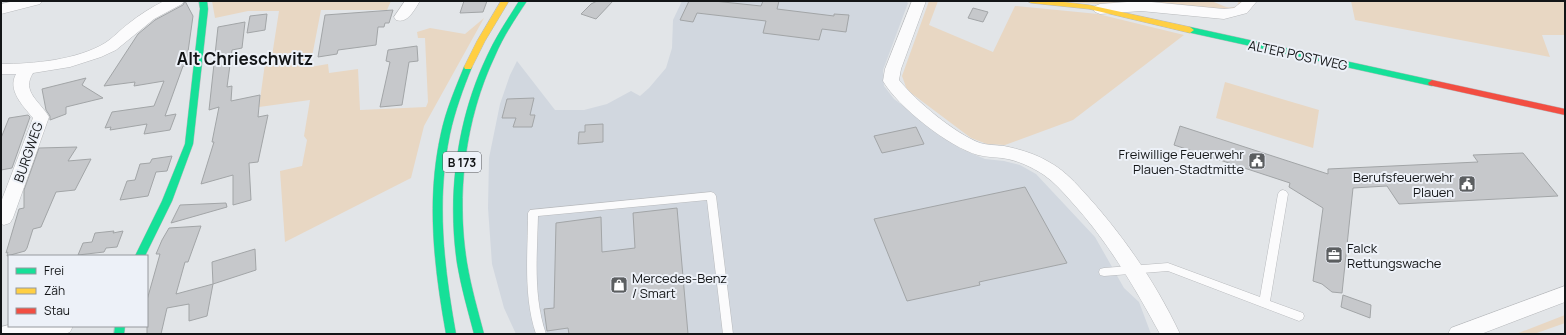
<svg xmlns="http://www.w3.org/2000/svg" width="1566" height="335" viewBox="0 0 1566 335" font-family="Manrope,sans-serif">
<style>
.built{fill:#d1d7df}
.green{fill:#e8d7c3}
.building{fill:#c6c8cb;stroke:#a2a5a7}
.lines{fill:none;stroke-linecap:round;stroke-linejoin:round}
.lane-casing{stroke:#b8babd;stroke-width:1}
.street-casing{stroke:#b8babd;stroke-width:1}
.fast-casing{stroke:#b8babd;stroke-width:1}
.slow-casing{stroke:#b8babd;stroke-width:1}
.jam-casing{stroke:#b8babd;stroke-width:1}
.lane{fill:#fbfbfc;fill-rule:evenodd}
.street{fill:#fbfbfc;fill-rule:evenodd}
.fast{fill:#16e098;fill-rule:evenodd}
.slow{fill:#ffcf43;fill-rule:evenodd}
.jam{fill:#f24e42;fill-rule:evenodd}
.labels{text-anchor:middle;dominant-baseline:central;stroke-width:4;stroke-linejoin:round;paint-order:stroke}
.shield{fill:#edf1f8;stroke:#54575a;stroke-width:1}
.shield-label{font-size:12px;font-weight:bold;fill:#131517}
.street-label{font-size:13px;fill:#131517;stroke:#edf1f8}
.poi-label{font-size:13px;fill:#131517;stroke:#edf1f8;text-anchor:end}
.district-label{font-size:17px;font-weight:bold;fill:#131517;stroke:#edf1f8}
</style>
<rect width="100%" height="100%" fill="#e2e5e8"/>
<!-- built -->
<polygon class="built" points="682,1 906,1 908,3 883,70 884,86 894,99 961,149 985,159 1004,161 1020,165 1036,174 1095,237 1124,288 1139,302 1151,334 516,334 504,308 492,264 488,208 489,158 500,104 510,75 517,61 555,110 584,110 607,104 631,91 640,96 649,88 666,68 672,48 673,20"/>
<!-- green -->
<g class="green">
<polygon points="212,1 391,1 387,10 321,10 310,67 328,64 329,73 358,69 360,110 426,107 428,102 425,38 418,38 417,32 430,28 465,34 484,18 424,126 411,178 285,242 280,171 302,166 307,140 304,136 310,100 259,107 266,56 272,56 279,11 248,11 215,18"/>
<polygon points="929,1 938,1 929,25 993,52 1015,6 1098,14 1184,35 1073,120 1005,145 987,144 971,138 907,90 902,76"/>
<path d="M 1057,1 L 1211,1 C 1221,4 1227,10 1237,6 L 1239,1 L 1242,1 L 1235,9 L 1111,5 Z"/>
<polygon points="1351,1 1565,1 1565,35 1542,35 1550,57 1355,20"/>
<polygon points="1225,82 1319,110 1313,148 1216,118"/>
<polygon points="1565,315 1565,323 1534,334 1516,334"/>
</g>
<!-- building -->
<g class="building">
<polygon points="185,1 193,16 186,66 183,66 165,116 176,114 170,130 144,134 147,124 110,130 111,127 105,128 112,112 154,106 164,81 134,86 135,82 104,86 138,34 155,20 183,5"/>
<polygon points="464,1 487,1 483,12 460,13"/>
<polygon points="597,1 613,1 596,19 581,14 591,4"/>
<polygon points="689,1 714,1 761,6 763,1 779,1 777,9 834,16 834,14 849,15 846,32 822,29 819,40 763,33 766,21 697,13 693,22 680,20"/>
<polygon points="973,8 988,12 983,22 968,18"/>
<polygon points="393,10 389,23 385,23 384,27 378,27 376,45 338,50 337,54 318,57 325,15"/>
<polygon points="267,14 265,30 247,33 250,16"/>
<polygon points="245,22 242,48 232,50 227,87 232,86 231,101 260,95 258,117 268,115 258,162 249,163 251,200 233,205 233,175 201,184 214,142 212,142 219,107 209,110 218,27"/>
<polygon points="417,46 418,61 409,62 402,105 380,107 390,62 386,61 388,50"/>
<polygon points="86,78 82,85 103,98 66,107 66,114 50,120 50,116 46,110 42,89"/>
<polygon points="534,98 530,115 535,115 532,127 513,127 516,118 502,118 507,99"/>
<polygon points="28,115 30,117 12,168 1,170 1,138 9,118"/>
<polygon points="603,124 603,142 578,144 579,132 585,132 585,125"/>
<polygon points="1180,126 1328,174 1328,169 1478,162 1473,155 1523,153 1558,196 1399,204 1387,186 1353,188 1342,293 1332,292 1322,284 1313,281 1323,208 1289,187 1290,183 1174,145"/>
<polygon points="916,127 924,144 882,153 874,136"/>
<polygon points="77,147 68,161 91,159 75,190 56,192 41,227 33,229 27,248 25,251 7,256 8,252 6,253 19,209 24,208 24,190 39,148"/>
<polygon points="172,156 167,171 156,172 148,196 120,200 127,181 135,180 140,164 150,163 152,159"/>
<polygon points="1025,187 1067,263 979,282 980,285 907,301 874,219"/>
<polygon points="226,203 227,207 171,223 180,205"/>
<polygon points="677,208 688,334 569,334 568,328 547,331 544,309 554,308 556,223 601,217 602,252 635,248 633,213"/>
<polygon points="201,226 188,262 185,262 176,294 213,284 212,262 255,249 256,270 213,284 207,316 189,321 189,304 167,308 161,334 147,334 147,300 160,254 156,254 162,240 169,228"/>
<polygon points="114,231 113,233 123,231 117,247 106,248 104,252 78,255 83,243 92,242 95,233"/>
<polygon points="1343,295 1371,305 1370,318 1341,307"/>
</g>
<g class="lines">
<!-- lane casing -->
<g class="lane-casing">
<g id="lane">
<polygon points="1283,190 1286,191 1288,194 1270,301 1303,313 1304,316 1303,319 1299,321 1168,271 1104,276 1100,275 1099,272 1100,269 1104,268 1168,263 1260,297 1278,194 1280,191"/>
<path d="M 711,192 L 714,193 L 716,196 L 733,334 L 723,334 L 707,200 L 538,216 C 537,255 533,296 546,334 L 536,334 C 523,295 528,253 528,213 L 530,210 Z"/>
</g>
</g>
<!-- street casing -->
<g class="street-casing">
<g id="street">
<polygon points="15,1 42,1 40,4 1,14 1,4"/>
<path d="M 164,1 L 184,1 L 182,4 L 154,19 L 116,50 L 101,57 L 70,67 L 33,73 C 21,92 40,101 49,117 L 13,218 L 10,223 L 4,225 L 1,224 L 1,202 L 33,118 C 23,106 7,90 16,74 L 1,74 L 1,64 C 33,64 77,60 105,43 C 113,38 120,30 128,24 C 139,15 152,7 164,1 Z"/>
<path d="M 405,1 L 420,1 C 414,10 408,24 396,20 L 394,17 Z"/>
<path d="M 912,1 L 926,1 L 901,69 L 899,80 C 916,101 954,133 980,143 C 987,145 996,145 1004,146 C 1019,149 1036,154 1049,162 C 1062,169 1072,179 1081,189 C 1121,232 1155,281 1180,334 L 1160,334 C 1134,286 1107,240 1070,200 C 1062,191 1054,182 1044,175 C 1032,167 1017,160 1002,158 C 994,157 986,157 978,155 C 949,147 898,107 883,81 L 885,69 Z"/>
<polygon points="1141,1 1224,9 1234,8 1243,1 1257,1 1247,13 1224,19 1141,11 1100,14 1095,12 1093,9 1095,6 1100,4"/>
<polygon points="1565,286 1565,302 1481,334 1448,334 1451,328"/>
<polygon points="9,325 9,326 73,326 70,332 65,334 1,334 1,327"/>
</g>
</g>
<!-- fast casing -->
<g class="fast-casing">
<g id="fast">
<polygon points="199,1 207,1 208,9 193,144 172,201 145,256 135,256 162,201 185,144 200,9"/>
<path d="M 519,1 L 527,1 C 515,19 503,37 495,56 C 465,119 456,195 467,263 C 471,287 478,311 484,334 L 474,334 C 468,311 461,287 457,263 C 447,194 457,119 487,56 C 496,36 508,19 519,1 Z"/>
<polygon points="1190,27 1432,80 1436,83 1432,86 1187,32 1186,30 1187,28"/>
<path d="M 468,64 L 472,67 C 463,89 455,111 450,134 C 436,201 444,267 456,334 L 446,334 C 434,267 426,200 441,133 C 446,110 455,89 464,67 Z"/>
<polygon points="115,326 125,326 124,334 114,334"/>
</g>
</g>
<!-- slow casing -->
<g class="slow-casing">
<g id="slow">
<polygon points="501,1 509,1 485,41 471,69 465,69 464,67 477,41"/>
<polygon points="1027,1 1055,1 1089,5 1190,27 1194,30 1190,33 1089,9 1031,3"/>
</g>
</g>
<!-- jam casing -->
<g class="jam-casing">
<polygon id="jam" points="1432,80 1565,109 1565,115 1429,85 1428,83"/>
</g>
<!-- lane -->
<use href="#lane" class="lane"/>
<!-- street -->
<use href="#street" class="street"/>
<!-- fast -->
<use href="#fast" class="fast"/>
<!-- slow -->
<use href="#slow" class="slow"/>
<!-- jam -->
<use href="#jam" class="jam"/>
</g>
<!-- icons -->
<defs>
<g id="civic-square" transform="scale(0.9)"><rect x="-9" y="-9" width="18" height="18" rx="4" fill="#5b5e60" stroke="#edf1f8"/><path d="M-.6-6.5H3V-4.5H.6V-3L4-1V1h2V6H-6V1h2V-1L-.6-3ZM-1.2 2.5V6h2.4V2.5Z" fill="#fff"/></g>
<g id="office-square" transform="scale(0.9)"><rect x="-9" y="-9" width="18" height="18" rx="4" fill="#5b5e60" stroke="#edf1f8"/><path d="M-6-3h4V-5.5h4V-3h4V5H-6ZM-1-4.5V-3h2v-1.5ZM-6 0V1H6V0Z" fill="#fff"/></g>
<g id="shop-square" transform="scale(0.9)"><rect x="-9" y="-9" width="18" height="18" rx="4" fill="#5b5e60" stroke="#edf1f8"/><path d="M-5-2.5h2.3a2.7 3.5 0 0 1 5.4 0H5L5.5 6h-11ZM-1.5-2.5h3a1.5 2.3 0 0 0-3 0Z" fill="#fff"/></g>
</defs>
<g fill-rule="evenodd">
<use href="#civic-square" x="1257" y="161"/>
<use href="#civic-square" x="1467" y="184"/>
<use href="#office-square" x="1334" y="255"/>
<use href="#shop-square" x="619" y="285"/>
</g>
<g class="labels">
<!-- shield labels -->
<rect class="shield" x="443" y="152" width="38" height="20" rx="3"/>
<g class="shield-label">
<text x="462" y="162">B 173</text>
</g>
<!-- street labels -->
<g class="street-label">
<text transform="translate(1298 55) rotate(12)">ALTER POSTWEG</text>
<text transform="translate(28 152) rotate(-71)">BURGWEG</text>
</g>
<!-- poi labels -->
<g class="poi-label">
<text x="1244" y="154">Freiwillige Feuerwehr<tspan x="1244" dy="15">Plauen-Stadtmitte</tspan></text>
<text x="1454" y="177">Berufsfeuerwehr<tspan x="1454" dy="15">Plauen</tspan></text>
<text x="1347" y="248" text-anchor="start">Falck<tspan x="1347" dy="15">Rettungswache</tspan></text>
<text x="632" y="278" text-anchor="start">Mercedes-Benz<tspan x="632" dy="15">/ Smart</tspan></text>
</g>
<!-- district labels -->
<g class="district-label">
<text x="245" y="58">Alt Chrieschwitz</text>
</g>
</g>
<!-- border -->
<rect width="1566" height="335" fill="none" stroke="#131517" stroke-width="4"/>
<!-- legend -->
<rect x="8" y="255" width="140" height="72" fill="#edf1f8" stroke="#96999e"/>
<rect x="16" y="268" width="20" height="6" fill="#16e098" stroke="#96999e"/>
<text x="44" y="275" font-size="12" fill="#131517">Frei</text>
<rect x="16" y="288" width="20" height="6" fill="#ffcf43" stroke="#96999e"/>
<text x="44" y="295" font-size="12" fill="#131517">Zäh</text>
<rect x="16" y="308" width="20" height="6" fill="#f24e42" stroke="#96999e"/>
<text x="44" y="315" font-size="12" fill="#131517">Stau</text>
</svg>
